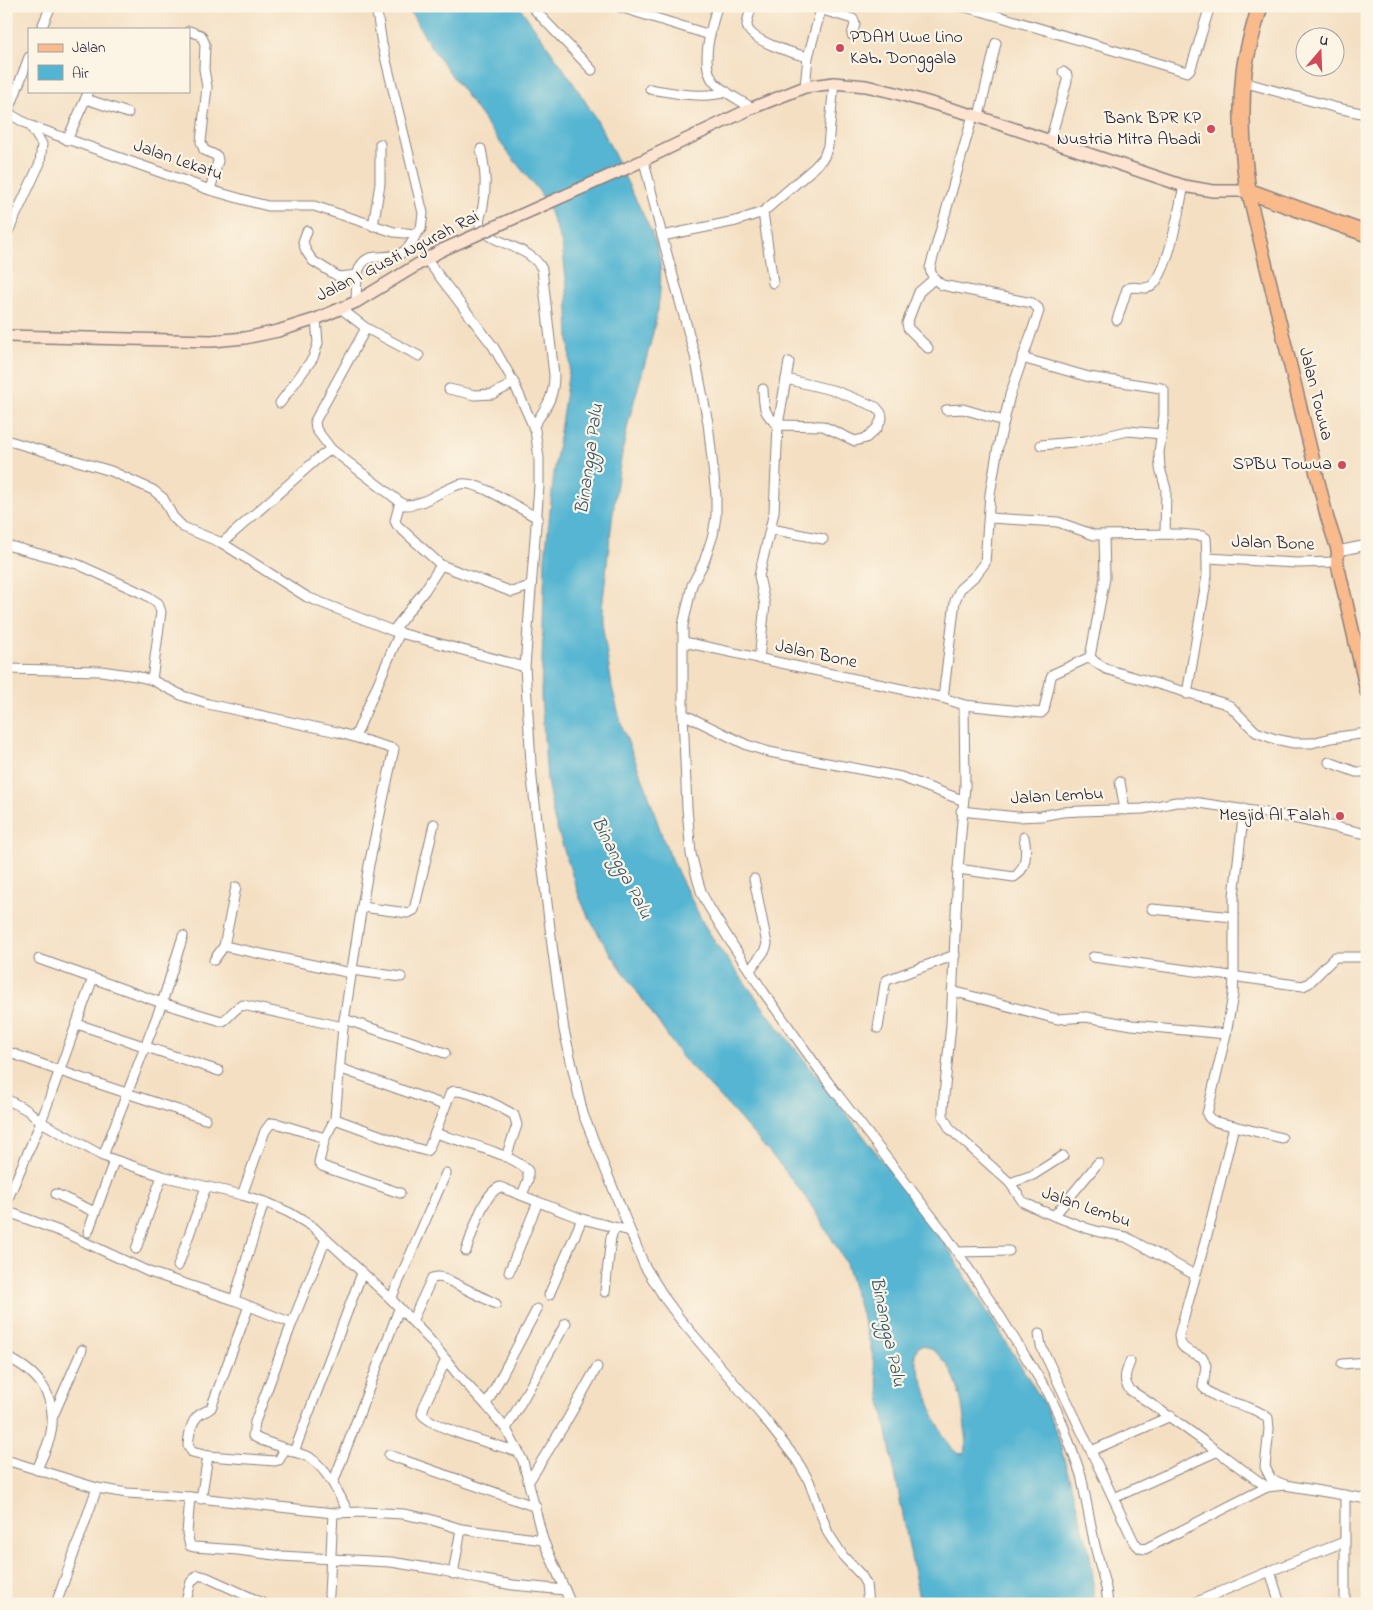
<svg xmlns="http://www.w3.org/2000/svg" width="1373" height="1610" viewBox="0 0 1373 1610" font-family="'Indie Flower',sans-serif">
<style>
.water{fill:#54b5d2;stroke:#3b6c86;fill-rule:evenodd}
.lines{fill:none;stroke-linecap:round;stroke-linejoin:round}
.street-casing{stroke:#8b807e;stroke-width:11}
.secondary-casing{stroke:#8b807e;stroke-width:14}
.primary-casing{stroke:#8b807e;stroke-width:15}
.highway-casing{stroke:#8b807e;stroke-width:18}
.street{stroke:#fff;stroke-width:9}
.secondary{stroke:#fde4d1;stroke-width:11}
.primary{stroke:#fabb8c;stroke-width:12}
.highway{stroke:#fabb8c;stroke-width:15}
.secondary-bridge-casing{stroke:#8b807e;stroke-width:14;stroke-linecap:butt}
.secondary-bridge{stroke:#fde4d1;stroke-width:11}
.poi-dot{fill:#d1495b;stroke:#fcf5e5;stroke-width:2}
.labels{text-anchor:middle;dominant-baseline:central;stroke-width:4.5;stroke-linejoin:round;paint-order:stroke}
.poi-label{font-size:18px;fill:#22223b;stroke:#fcf5e5;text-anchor:end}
.street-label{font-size:18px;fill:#22223b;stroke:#fcf5e5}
.water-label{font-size:19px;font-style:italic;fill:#345570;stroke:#fcf5e5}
</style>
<rect width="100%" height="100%" fill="#fcf5e5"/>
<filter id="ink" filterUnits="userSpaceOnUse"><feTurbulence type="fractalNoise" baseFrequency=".02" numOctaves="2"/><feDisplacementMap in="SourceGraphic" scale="10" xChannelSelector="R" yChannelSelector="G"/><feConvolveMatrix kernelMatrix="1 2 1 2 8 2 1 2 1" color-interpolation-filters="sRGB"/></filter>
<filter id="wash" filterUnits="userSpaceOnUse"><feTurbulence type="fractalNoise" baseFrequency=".0096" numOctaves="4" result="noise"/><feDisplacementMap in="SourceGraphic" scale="20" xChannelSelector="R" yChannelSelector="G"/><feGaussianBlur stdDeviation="1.12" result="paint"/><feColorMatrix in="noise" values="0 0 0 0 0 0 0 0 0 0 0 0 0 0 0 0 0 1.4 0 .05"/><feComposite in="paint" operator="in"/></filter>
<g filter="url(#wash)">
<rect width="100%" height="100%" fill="#f4dfc2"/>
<!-- water -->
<path class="water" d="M 407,6 L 519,6 C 545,43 573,80 596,119 C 609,141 619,166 631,190 C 641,211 658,240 660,263 C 665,316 638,378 627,429 C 614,488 609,549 602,609 L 602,622 L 612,687 L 622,727 L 647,790 L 663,839 L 679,875 L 703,923 L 719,948 L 775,1023 L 836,1100 L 943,1240 L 1045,1405 L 1058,1437 L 1089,1550 L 1093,1576 L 1093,1604 L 920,1604 L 870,1343 L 846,1264 L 838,1249 L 809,1202 L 782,1167 L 733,1111 L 682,1057 L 605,945 L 589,918 L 579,896 L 554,819 L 547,780 L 541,696 L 545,558 L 554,473 L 570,363 L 567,286 L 562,244 L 548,207 L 539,191 L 505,149 L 431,47 ZM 923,1345 C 955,1357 962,1397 965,1428 C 966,1436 969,1446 963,1454 C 944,1455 927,1395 922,1379 C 920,1372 916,1365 915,1357 C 915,1353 916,1350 918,1347 Z"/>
</g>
<g filter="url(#ink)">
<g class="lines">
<!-- street casing -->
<g class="street-casing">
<g id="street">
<polyline points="531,6 592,70"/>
<path d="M 717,6 C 712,26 699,64 714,82 C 724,93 740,100 752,108"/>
<path d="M 752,6 C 750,12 747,20 747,25 C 748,41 796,54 808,57"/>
<polyline points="809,6 853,19 855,24 852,35"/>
<polyline points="960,6 981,11 1187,72 1191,68 1210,6"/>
<polyline points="620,7 710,35"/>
<polyline points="41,29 51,6"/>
<polyline points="189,31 201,35 205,44 204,69 207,87 201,142 204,150 217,156 218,161 210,190"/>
<polyline points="1243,82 1337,108 1361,113"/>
<polyline points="834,83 828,146 824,157 815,167 763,212 736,221 662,236 695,356 708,423 716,495 716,516 713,535 704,562 692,585 683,625 683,714 687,808 691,854 698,881 702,894 709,907 732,944 765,994 828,1082 943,1231 993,1305 1049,1394 1061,1420 1081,1475 1095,1546 1106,1588 1108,1604"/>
<polyline points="805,87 808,57 821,9"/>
<path d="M 650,89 C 674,93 703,99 727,92"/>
<polyline points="86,99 128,113"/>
<polyline points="6,112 31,126 210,190 252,202 268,206 314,206 394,232 416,234 421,229 423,213 382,44 376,6"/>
<polyline points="8,113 29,57"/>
<polyline points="979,116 996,43"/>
<polyline points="67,140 89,91"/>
<polyline points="1050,141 1067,81 1067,75 1063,72"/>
<path d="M 481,149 C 485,170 487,184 483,206 C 482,212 478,220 480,225 C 488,244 530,245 542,269 L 554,375 C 554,399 546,407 533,427"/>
<polyline points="644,161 662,236"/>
<polyline points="763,212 773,283"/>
<polyline points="373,226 380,184 380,144"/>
<polyline points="307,231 303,242 306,251 313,261 339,277 358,275"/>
<polyline points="6,236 40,163 42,144 31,127"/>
<polyline points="426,259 493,346 513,381 535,430 539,458 539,486 525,667 532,779 553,953 564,1030 583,1114 644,1265 666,1300 680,1319 763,1417 796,1459 809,1481 828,1533 843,1556 861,1575 866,1584 868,1604"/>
<path d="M 356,302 C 357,292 355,276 360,267 C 371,244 401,273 416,234"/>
<path d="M 1117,320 L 1127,289 C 1135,284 1145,292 1153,285 C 1170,267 1178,211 1184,186"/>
<polyline points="366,328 419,356"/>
<polyline points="928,348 908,328 907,323 919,292 934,279"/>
<polyline points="1022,358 1089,377 1161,388 1164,390 1164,415 1159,453 1160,468 1166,489 1165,534"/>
<polyline points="449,389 475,395 493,394 514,383"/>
<path d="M 763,389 C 764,408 763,413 778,425 L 789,362"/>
<polyline points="280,403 313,358 318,343 316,319"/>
<polyline points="946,410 963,409 1004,421"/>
<polyline points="6,440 111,471 153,490 163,498 173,517 183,527 222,543 307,597 393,631 525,667"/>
<polyline points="1041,445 1085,441 1128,431 1162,434"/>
<polyline points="331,449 316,429 315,421 366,328 340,308"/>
<polyline points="989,518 1058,522 1094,535 1179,534 1203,536 1206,538 1207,558 1297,563 1337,562"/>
<polyline points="771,529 823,539"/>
<polyline points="1104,536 1105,578 1090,657 1095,662 1106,669 1223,703 1230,706 1256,732 1275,739 1294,743 1312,743 1331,738 1367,733"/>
<path d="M 222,543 L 316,460 L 331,449 L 404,505 C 425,506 441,489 461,484 C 478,480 521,510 538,518"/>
<polyline points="6,545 77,564 146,595 158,603 161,612 152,680"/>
<polyline points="1338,551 1367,545"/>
<polyline points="441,565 512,592 530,586"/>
<polyline points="393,631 425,590 441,565 397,525 395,521 400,502"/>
<path d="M 684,642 L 943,698 L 955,601 L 960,589 L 976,575 L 985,563 L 990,494 L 998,447 L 1010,395 L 1039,311 L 1038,308 L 1032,303 L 942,285 C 935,280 931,276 930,268 L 973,115"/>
<polyline points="759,659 765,605 759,576 774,512 778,425 823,426 855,441 866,438 877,428 882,418 881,413 876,407 836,391 786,379"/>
<polyline points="6,669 101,671 136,676 152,680 183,696 208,704 337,732 394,749 369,865 360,918 343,1027 335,1119 325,1138 319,1162 322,1166 330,1169 400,1193"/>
<polyline points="1187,694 1207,576 1207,558"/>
<polyline points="943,698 964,705 965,785 958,869 951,1024 943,1107 943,1116 950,1129 1010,1183 1023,1202 1042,1211 1086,1228 1100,1232 1126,1237 1195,1275"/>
<polyline points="964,705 1041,713 1044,710 1051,677 1053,674 1090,657"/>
<polyline points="683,714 747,745 769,752 901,777 962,800"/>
<polyline points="355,737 400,632"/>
<polyline points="1329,762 1356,772 1367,772"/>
<polyline points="1120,782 1125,810"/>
<path d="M 1244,809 L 1234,896 L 1234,977 L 1233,995 L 1226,1034 L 1207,1114 C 1210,1124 1225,1123 1234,1126 L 1210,1224 L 1179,1335 C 1180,1352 1191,1350 1203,1358 L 1206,1366 L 1203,1387 C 1220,1405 1249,1402 1268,1418 L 1269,1429 L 1265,1467 L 1271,1479 L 1285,1485 L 1367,1499"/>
<polyline points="961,811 1017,817 1041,816 1062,812 1081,811 1143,809 1176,802 1193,802 1279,815 1367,834"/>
<path d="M 958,869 L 1014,877 C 1027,869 1027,851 1024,837"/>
<polyline points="236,887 224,946 351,973"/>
<polyline points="362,907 408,913 414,910 434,824"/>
<polyline points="1152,909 1233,917"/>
<polyline points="1093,957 1303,986 1309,983 1335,957 1367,957"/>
<path d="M 39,959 L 162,1003 L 218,1020 L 223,1021 C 231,1016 234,1008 243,1005 L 343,1027"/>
<polyline points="214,960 224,946"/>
<polyline points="352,970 401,977"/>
<polyline points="750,970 765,950 767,944 754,879"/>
<polyline points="952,991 1057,1019 1086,1017 1132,1025 1226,1034"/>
<polyline points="344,1019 445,1053"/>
<polyline points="77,1024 219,1071"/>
<polyline points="878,1028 885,984 887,980 955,955"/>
<polyline points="11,1053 60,1071 205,1119"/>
<polyline points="339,1068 444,1105"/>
<polyline points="6,1099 27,1110 41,1122 103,1156 162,1176 242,1195 268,1203 290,1213 313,1227 391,1299 430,1340 459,1376 486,1405 506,1429 523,1461 543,1540 571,1604"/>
<path d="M 335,1119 L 412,1147 L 426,1151 L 429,1148 L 451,1092 C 464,1087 501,1107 514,1115 L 517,1125 L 506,1157"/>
<polyline points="1234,1126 1282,1138"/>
<path d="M 435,1133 C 456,1140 516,1155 528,1171 L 528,1180 L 522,1195"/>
<polyline points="103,1156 162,1003 183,936"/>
<polyline points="1010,1183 1033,1175 1063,1156"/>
<polyline points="56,1194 95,1212"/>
<polyline points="242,1195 265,1131 271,1123 279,1124 325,1138"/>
<polyline points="264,1202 234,1300 292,1323"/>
<polyline points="6,1203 41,1122 93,978"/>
<polyline points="6,1211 67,1234 149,1272 234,1300"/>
<polyline points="1054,1216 1098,1163"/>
<polyline points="88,1232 114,1161"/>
<path d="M 326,1239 L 292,1323 L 255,1422 L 253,1436 L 261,1440 L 309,1457 C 328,1470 338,1492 348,1512"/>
<polyline points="136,1249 162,1176"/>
<path d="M 466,1251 C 472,1235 483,1193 500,1187 L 582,1219 L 630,1231"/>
<polyline points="957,1252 1009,1251"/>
<polyline points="178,1266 206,1187"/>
<polyline points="509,1272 538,1202"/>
<polyline points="605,1292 611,1237 615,1228"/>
<polyline points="549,1295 582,1219"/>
<polyline points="391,1299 446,1173"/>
<path d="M 249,1306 L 211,1408 C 206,1412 200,1413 197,1417 C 190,1424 189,1437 188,1445 L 192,1452 L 208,1456 L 275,1461 L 279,1460 L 285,1449"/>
<polyline points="412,1321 432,1278 438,1277 444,1278 496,1304"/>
<polyline points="1039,1334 1041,1346 1091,1451"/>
<path d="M 6,1357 C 40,1372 59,1399 50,1437 C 47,1448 41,1459 37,1470"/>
<path d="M 446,1360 L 424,1406 L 422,1414 C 433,1429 500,1446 519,1452"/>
<path d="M 1130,1362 C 1126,1372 1122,1380 1130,1390 C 1177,1420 1221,1455 1267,1487"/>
<polyline points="1342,1364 1367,1362"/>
<polyline points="486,1405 537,1309"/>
<polyline points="53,1416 82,1350"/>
<polyline points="1171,1416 1091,1451 1134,1542 1140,1548 1145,1549 1267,1487 1285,1485"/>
<polyline points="506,1429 566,1323"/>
<polyline points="294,1452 362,1273"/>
<polyline points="389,1455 536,1507"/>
<polyline points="6,1460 97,1488 56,1604"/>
<polyline points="529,1481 566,1422 597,1367"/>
<polyline points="333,1483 399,1309"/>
<polyline points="97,1488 127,1493 190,1497 333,1513 364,1512 403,1514 429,1519 461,1529 543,1540"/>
<polyline points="190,1497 187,1533 190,1546 194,1547 238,1550 282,1556 332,1559 391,1562 440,1570 479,1579 513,1585 565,1590"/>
<polyline points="1114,1498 1216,1452"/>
<polyline points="201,1499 208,1456"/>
<polyline points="1270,1571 1280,1604"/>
<polyline points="453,1574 461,1529"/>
<polyline points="329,1595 333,1513"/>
<polyline points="185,1604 191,1582 198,1575 206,1577 265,1604"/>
<polyline points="1192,1604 1270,1571 1344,1542"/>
<polyline points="1345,1604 1345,1495"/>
</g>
</g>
<!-- secondary casing -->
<g class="secondary-casing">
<g id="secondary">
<polyline points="627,168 752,108 805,87 834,83 866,86 892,92 973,115 1184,186 1213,191 1248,191"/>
<polyline points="6,336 212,341 245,338 278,331 316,319 356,302 440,251"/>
</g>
</g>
<!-- primary casing -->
<g class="primary-casing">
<polyline id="primary" points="1248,191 1327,517 1338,551 1337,562 1367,693"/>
</g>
<!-- highway casing -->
<g class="highway-casing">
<path id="highway" d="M 1260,6 C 1254,27 1247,49 1244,71 C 1240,111 1242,151 1248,191 L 1367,234"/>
</g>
<!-- street -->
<use href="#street" class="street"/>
<!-- secondary -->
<use href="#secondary" class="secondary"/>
<!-- primary -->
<use href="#primary" class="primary"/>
<!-- highway -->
<use href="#highway" class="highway"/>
<!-- secondary-bridge casing -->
<g class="secondary-bridge-casing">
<polyline id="secondary-bridge" points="440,251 627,168"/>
</g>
<!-- secondary-bridge -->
<use href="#secondary-bridge" class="secondary-bridge"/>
</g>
</g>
<!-- markers -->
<g class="poi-dot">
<circle cx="840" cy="48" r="5"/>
<circle cx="1211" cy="129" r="5"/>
<circle cx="1342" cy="465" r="5"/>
<circle cx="1340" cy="816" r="5"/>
</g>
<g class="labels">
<!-- poi labels -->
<g class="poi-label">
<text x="850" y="38" text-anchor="start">PDAM Uwe Lino<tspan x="850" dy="21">Kab. Donggala</tspan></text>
<text x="1201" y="119">Bank BPR KP<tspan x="1201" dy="21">Nustria Mitra Abadi</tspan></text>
<text x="1332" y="465">SPBU Towua</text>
<text x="1330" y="816">Mesjid Al Falah</text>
</g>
<!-- street labels -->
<g class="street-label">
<text transform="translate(178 161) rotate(19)">Jalan Lekatu</text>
<text transform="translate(398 257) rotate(-27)">Jalan I Gusti Ngurah Rai</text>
<text transform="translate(1315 394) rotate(76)">Jalan Towua</text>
<text transform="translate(1273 544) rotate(2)">Jalan Bone</text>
<text transform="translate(816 655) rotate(12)">Jalan Bone</text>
<text transform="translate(1057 797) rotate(-3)">Jalan Lembu</text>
<text transform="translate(1086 1208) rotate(19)">Jalan Lembu</text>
</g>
<!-- water labels -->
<g class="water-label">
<text transform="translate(590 459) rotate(-82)">Binangga Palu</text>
<text transform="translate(621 868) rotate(63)">Binangga Palu</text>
<text transform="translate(887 1332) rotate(78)">Binangga Palu</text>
</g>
</g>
<!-- margin -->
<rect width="1373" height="1610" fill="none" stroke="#fcf5e5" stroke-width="25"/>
<!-- legend -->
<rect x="28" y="28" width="162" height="65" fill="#fcf5e5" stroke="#a5a1a1"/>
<rect x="38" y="44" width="25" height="8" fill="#fabb8c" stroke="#a5a1a1"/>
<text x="72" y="52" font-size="15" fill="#22223b">Jalan</text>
<rect x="38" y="65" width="25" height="15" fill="#54b5d2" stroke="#a5a1a1"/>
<text x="72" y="78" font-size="15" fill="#22223b">Air</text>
<!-- north arrow -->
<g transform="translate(1320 52) rotate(19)"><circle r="24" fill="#fcf5e5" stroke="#a5a1a1"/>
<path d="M0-4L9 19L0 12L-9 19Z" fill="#d1495b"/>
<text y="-8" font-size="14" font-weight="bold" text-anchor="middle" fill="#22223b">U</text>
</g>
</svg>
